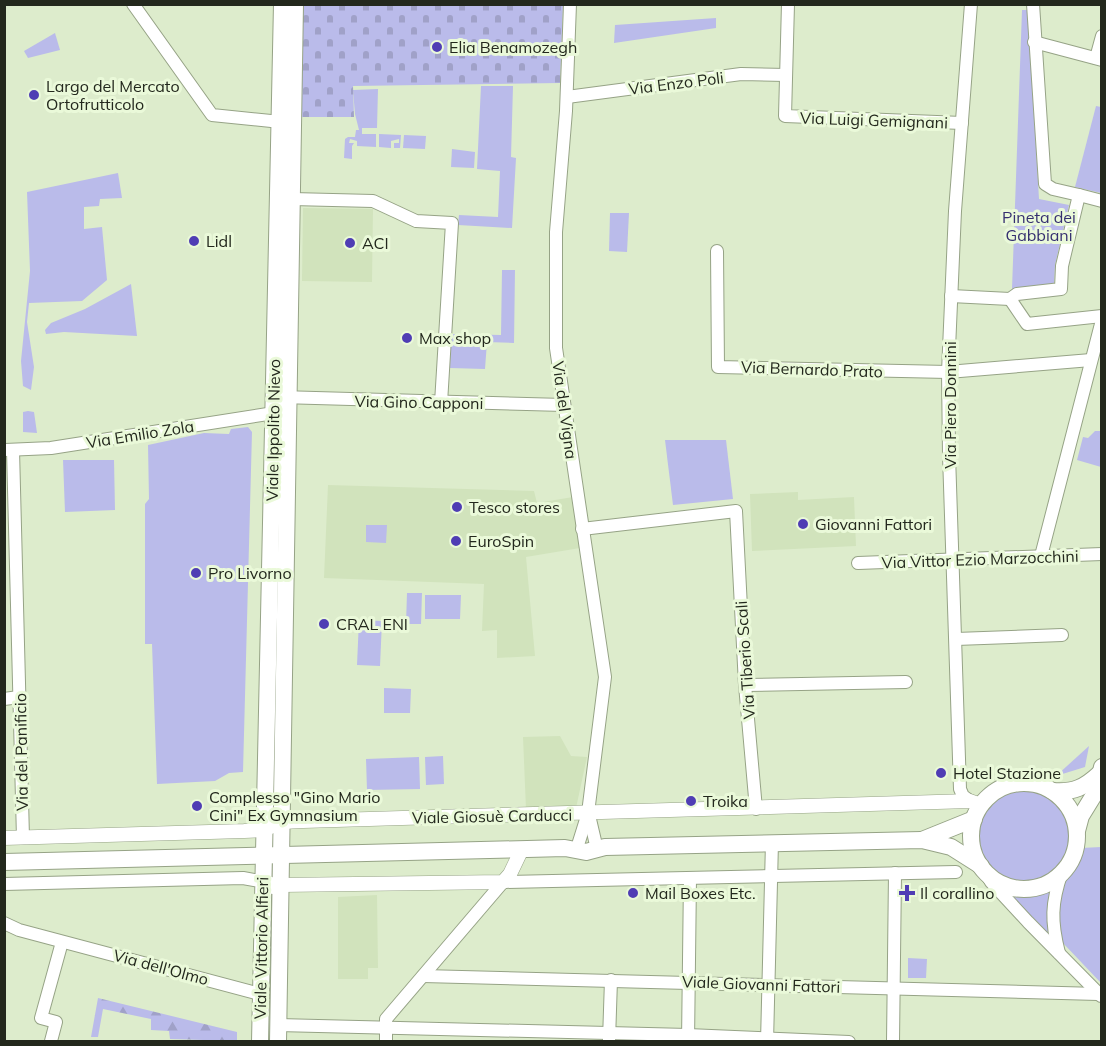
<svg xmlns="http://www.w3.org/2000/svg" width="1106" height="1046" viewBox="0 0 1106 1046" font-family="Mulish,sans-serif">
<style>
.built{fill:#d1e3bc}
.green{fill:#babbea}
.forest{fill:url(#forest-firs)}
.cemetery{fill:url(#cemetery-stones)}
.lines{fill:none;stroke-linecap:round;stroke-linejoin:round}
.minor-casing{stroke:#96a386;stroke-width:14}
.tertiary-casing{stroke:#96a386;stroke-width:15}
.secondary-casing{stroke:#96a386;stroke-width:18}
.minor{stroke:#fff;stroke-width:12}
.tertiary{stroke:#fff;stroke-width:14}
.secondary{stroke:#fff;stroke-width:16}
.poi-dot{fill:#4f3db4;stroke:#eaf9d9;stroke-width:2}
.labels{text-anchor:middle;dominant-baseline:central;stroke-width:6;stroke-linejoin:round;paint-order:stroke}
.poi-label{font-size:16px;fill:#23281d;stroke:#eaf9d9;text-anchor:start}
.street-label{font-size:16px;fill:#23281d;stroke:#eaf9d9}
.park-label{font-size:16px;fill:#352f70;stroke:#eaf9d9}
</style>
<defs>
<pattern id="forest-firs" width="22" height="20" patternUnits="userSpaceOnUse" patternTransform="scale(1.5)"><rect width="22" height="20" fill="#babbea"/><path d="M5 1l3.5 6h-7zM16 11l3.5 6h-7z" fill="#a0a1c8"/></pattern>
<pattern id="cemetery-stones" width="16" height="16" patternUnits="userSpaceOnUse" patternTransform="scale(1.5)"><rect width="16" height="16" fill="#babbea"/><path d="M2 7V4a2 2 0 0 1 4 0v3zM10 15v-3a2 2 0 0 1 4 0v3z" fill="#a0a1c8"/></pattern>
</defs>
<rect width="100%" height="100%" fill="#ddeccc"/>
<!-- built -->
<g class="built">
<polygon points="303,208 373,209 372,282 302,281"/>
<polygon points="328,485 534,491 537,503 573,497 580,548 526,557 535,656 497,658 497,630 482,631 484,584 324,578"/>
<polygon points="798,492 798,500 854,497 856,546 752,551 750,494"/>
<polygon points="560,736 571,756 587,757 576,808 526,809 523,737"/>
<polygon points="377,895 378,968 368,968 368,979 338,979 338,897"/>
</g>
<!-- green -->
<g class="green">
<polygon points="1022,10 1028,10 1039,199 1069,205 1055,265 1054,286 1012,289"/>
<polygon points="716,18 716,28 614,43 615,25"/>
<polygon points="55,33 60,50 28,58 24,51"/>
<polygon points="481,86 513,86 511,157 516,158 512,228 458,225 459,215 498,217 500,171 477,169"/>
<polygon points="378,89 377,128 362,128 362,134 376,134 376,147 357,146 357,141 350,139 349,143 354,143 352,146 352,159 344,158 345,139 348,137 355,137 356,130 359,130 355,114 353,90"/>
<polygon points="1096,106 1101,107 1101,193 1075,187"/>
<polygon points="379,134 401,135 400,148 394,148 394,143 399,143 399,139 391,141 391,148 379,147"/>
<polygon points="404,135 426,136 425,149 403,148"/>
<polygon points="452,149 475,152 474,168 451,167"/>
<polygon points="118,173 122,198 100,199 99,206 84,207 84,229 102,227 107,280 82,301 29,303 27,322 34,367 31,390 23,386 21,361 30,271 27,192"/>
<polygon points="610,213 629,213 627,252 609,251"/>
<polygon points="502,270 515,270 514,343 487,342 485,369 450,368 451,334 501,335"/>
<polygon points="131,284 137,336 64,332 46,334 45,330 51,323 85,309"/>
<polygon points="28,411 34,412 37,433 23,432 23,412"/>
<polygon points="248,427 252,432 243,772 229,773 215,781 157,784 152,644 145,644 145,504 149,499 148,445 204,433 229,434 231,429"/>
<polygon points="1095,431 1101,431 1101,467 1077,460 1083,437 1088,438"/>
<polygon points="665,440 726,440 733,499 673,505"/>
<polygon points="63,460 114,460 115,510 65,512"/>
<polygon points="366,525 387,525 386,543 366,542"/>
<polygon points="407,593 422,593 421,624 406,624"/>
<polygon points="425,595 461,595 460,619 425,619"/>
<polygon points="359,620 382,621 380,666 357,665"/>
<polygon points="384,688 411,689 410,713 384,713"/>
<polygon points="1089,746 1085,767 1056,776"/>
<polygon points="443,756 444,784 426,785 425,757"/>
<polygon points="419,757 420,789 367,790 366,759"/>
<circle cx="1024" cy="836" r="45"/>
<polygon points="1101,847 1101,983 1062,942 1057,914 1064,883 1074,867 1081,848"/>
<polygon points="1053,884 1051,941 1005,892 1006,889 1031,892"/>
<polygon points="908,958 927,959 926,978 908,978"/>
</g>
<!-- forest -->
<polygon class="forest" points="98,998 237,1032 237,1041 170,1039 169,1031 151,1030 151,1019 103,1009 98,1037 91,1037"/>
<!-- cemetery -->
<polygon class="cemetery" points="303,5 563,5 560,83 353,86 354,117 301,117"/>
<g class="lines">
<!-- minor casing -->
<g class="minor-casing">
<g id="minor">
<polyline points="133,4 212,115 281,122"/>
<polyline points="570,4 566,111 556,232 556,348 605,677 588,813 578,845"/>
<polyline points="788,4 785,116 962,123"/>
<polyline points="1034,42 1102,60"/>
<polyline points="1096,58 1102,36"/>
<polyline points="567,97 741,74 786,75"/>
<polyline points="1079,195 1102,201"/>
<polyline points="292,199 373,201 416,221 452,223 441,403"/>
<polyline points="717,251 718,367 948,372 1091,360"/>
<polyline points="951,296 1010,299"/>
<polyline points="1010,299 1017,294 1061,289 1062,266 1079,195 1053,189 1045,184 1033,4"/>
<polyline points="1010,299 1027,324 1102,316"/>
<polyline points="280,397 564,405"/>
<polyline points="5,450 51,448 274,413"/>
<polyline points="13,450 23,838"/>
<polyline points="582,529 736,511 745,685 756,809"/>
<polyline points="1041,556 1102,320"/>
<polyline points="858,563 1102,554"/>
<polyline points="956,639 1062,635"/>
<polyline points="745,685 906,682"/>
<polyline points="4,699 19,697"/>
<polyline points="970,801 963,796 960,789 949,455 948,372 955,211 971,4"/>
<polyline points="589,815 596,845"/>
<polyline points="984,870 991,882 1028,922 1101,996"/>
<polyline points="4,884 243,878 271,883"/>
<polyline points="4,923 19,930 260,994"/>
<path d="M 1059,953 C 1051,922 1051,903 1062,872"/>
<polyline points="423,976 1098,994"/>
<polyline points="278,1025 688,1035 849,1042"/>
<polyline points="609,1040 611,980"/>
<polyline points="51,1041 56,1022 41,1018 62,942"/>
<polyline points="386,1042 386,1019 503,882 956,872"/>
<polyline points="688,1042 690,878"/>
<polyline points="767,1042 772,842"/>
<polyline points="893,1042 895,873"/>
</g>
</g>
<!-- tertiary casing -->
<g class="tertiary-casing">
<g id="tertiary">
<polyline points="4,838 244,831 263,830 282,822 303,821 970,801 981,805"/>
<polyline points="273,887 281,885 503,882 510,874 522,849"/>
</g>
</g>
<!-- secondary casing -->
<g class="secondary-casing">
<g id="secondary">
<circle cx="1024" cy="836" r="53"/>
<path d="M 1052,791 C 1074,793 1085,787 1100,773"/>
<polyline points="1077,831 1081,816 1097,790 1102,767"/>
<polyline points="922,840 974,819"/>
<polyline points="4,862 565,848 586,852 605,847 922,840 951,847 981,866"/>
<polyline points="260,1042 282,4"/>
<polyline points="278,1042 295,4"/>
</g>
</g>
<!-- minor -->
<use href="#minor" class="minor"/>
<!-- tertiary -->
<use href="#tertiary" class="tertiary"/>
<!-- secondary -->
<use href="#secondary" class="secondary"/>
</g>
<!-- markers -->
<g class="poi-dot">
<circle cx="437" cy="47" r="6"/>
<circle cx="34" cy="95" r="6"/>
<circle cx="194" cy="241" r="6"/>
<circle cx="350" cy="243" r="6"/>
<circle cx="407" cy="338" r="6"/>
<circle cx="457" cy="507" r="6"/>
<circle cx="803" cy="524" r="6"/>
<circle cx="456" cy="541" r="6"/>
<circle cx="196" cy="573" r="6"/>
<circle cx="324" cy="624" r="6"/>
<circle cx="941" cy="773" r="6"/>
<circle cx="691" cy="801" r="6"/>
<circle cx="197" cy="806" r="6"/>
<circle cx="633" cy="893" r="6"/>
<path d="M904 884h6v6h6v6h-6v6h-6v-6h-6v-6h6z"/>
</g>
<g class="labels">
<!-- poi labels -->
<g class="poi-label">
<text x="449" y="47">Elia Benamozegh</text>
<text x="46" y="86">Largo del Mercato<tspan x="46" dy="18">Ortofrutticolo</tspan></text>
<text x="206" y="241">Lidl</text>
<text x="362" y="243">ACI</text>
<text x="419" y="338">Max shop</text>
<text x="469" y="507">Tesco stores</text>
<text x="815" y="524">Giovanni Fattori</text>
<text x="468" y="541">EuroSpin</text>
<text x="208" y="573">Pro Livorno</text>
<text x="336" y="624">CRAL ENI</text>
<text x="953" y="773">Hotel Stazione</text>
<text x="209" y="797">Complesso "Gino Mario<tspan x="209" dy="18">Cini" Ex Gymnasium</tspan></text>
<text x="703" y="801">Troika</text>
<text x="645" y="893">Mail Boxes Etc.</text>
<text x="920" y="893">Il corallino</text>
</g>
<!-- street labels -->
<g class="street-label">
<text transform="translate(676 83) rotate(-7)">Via Enzo Poli</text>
<text transform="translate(874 120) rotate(2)">Via Luigi Gemignani</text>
<text transform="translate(812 369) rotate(2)">Via Bernardo Prato</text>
<text transform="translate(419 402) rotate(1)">Via Gino Capponi</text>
<text transform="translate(950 405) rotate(-90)">Via Piero Donnini</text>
<text transform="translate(565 410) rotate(82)">Via del Vigna</text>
<text transform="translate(273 430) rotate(-89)">Viale Ippolito Nievo</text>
<text transform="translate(140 434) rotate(-9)">Via Emilio Zola</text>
<text transform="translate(980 559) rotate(-2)">Via Vittor Ezio Marzocchini</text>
<text transform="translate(745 660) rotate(-94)">Via Tiberio Scali</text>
<text transform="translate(21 752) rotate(-91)">Via del Panificio</text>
<text transform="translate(492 816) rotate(-1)">Viale Giosuè Carducci</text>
<text transform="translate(261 948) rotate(-89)">Viale Vittorio Alfieri</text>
<text transform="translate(161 967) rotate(15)">Via dell'Olmo</text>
<text transform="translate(761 984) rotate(2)">Viale Giovanni Fattori</text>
</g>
<!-- park labels -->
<g class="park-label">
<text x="1039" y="217">Pineta dei<tspan x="1039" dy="18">Gabbiani</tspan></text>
</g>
</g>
<!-- border -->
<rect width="1106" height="1046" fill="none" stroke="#23281d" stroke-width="12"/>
</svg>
